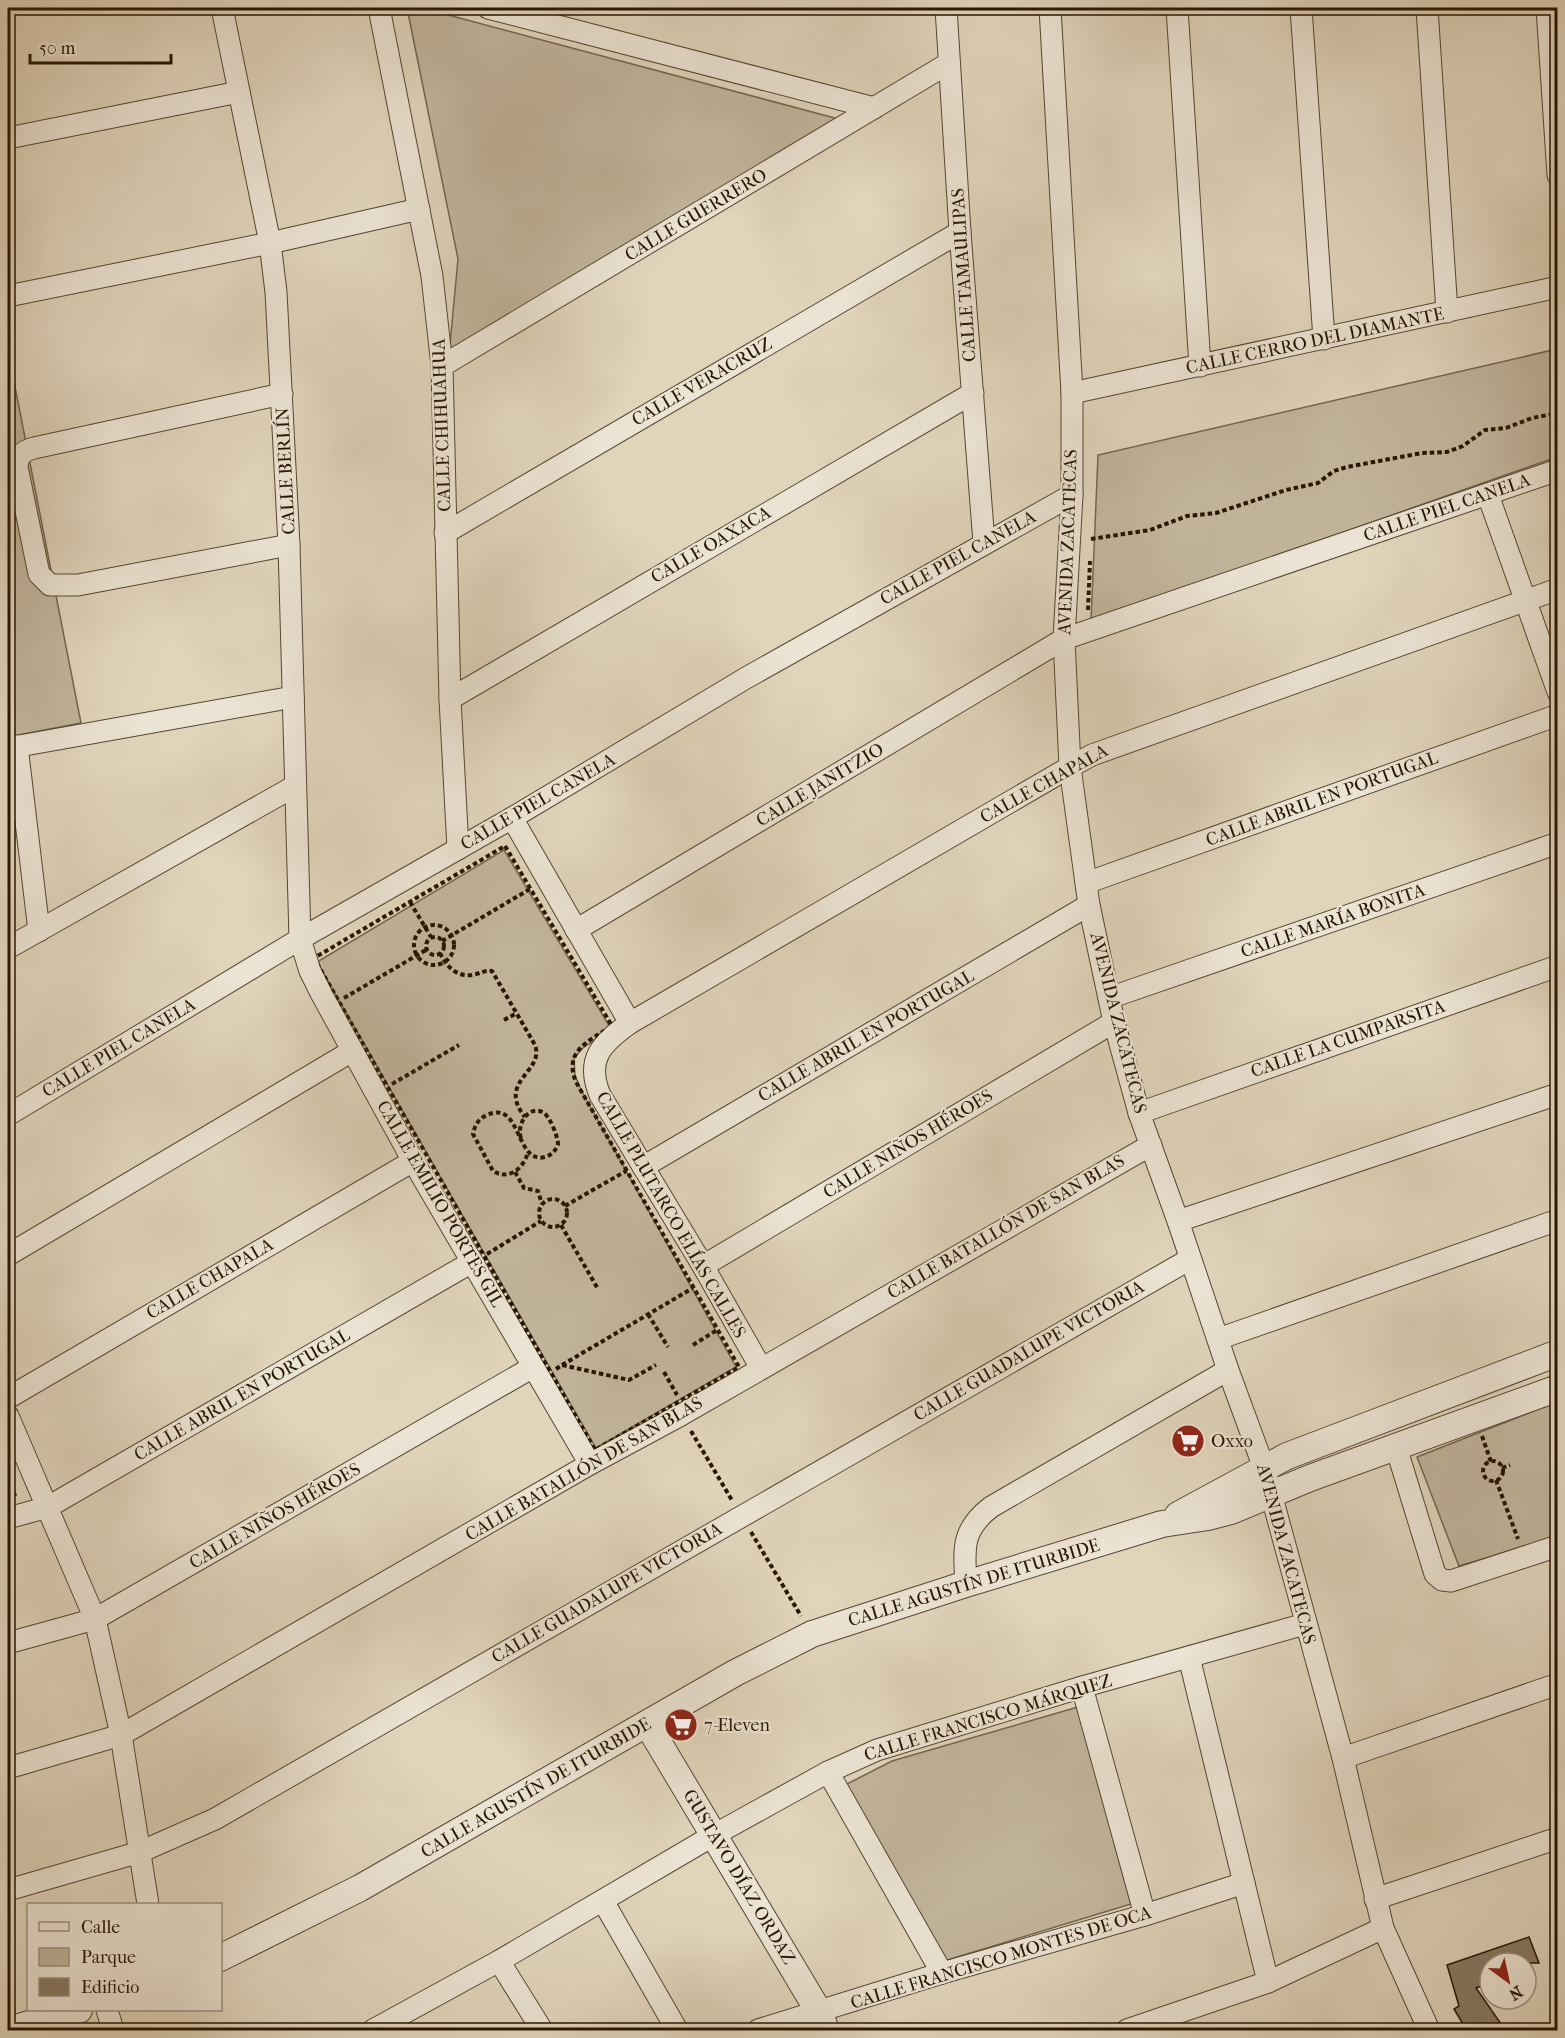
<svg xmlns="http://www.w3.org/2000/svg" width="1565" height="2038" viewBox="0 0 1565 2038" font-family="'IM FELL French Canon',serif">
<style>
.green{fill:#c1b49b;stroke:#74654e;stroke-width:1.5}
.building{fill:#887962;stroke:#281601;stroke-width:1.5}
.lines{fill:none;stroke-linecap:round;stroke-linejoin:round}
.minor-casing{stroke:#564630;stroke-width:23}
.tertiary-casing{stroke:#564630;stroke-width:28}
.path{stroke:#281601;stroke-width:4;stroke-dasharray:4.5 3;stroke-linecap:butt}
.minor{stroke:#ebe3d3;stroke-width:21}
.tertiary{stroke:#ebe3d3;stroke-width:26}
.labels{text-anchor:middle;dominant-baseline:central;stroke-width:4.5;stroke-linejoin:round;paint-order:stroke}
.street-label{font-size:18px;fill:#281601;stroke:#ebe3d3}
.poi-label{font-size:18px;fill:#281601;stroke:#ebe3d3;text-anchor:start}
</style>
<rect width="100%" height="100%" fill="#e0d4bb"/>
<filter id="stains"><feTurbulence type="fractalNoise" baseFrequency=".00333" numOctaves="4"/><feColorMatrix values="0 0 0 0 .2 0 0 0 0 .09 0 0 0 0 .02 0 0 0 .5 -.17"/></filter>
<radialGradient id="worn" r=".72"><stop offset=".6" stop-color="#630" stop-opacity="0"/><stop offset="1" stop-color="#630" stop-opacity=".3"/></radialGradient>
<!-- green -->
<g class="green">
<polygon points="407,8 422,8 846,121 449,355 458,259"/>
<polygon points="1557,349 1557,457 1091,621 1098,455"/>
<polygon points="8,351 81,723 8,737"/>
<polygon points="504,850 611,1029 583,1048 574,1058 575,1075 581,1090 736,1367 596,1448 317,962"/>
<polygon points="1557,1402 1557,1537 1459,1566 1417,1457"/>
<polygon points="1078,1707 1131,1904 944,1961 843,1786 892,1761"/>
</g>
<!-- building -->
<polygon class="building" points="1529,1937 1539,1963 1490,1963 1490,1983 1476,1988 1506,2031 1467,2031 1454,2009 1459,2006 1447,1965"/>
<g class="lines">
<!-- minor casing -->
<g class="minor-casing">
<g id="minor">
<polyline points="222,8 270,243 276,292 289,545 300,939 310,971 322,995 413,1161 590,1464"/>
<polyline points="379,8 432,276 442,366 450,699 458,849"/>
<polyline points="488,8 874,108"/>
<polyline points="946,8 960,232 984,543"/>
<polyline points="1050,8 1072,393 1072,495 1064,639 1070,767 1089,905 1114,1022 1139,1113 1178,1221 1228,1370 1264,1468 1343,1758 1383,1928 1429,2030"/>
<polyline points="1177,8 1200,366"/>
<polyline points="1301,8 1324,339"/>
<polyline points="1427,8 1447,312"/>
<polyline points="1547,8 1558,175"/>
<polyline points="8,138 239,92"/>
<polyline points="8,296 270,243 419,209"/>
<polyline points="442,366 949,63"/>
<polyline points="1072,393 1558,287"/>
<path d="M 282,394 L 34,448 C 23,451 18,455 17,467 L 39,574 L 50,585 L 78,585 L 289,545"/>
<polyline points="1488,495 1558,692"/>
<polyline points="445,533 960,232"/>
<polyline points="450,699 973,393"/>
<polyline points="17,746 39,931"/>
<polyline points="8,748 293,697"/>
<polyline points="512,818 630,1023"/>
<polyline points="1086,883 1558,715"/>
<polyline points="576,930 1064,639 1558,470"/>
<polyline points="8,948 295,786"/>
<polyline points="1109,998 1558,843"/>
<polyline points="1139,1113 1558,966"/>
<polyline points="8,1115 300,939 512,818 746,678 1072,495"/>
<polyline points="643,1167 1089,905"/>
<polyline points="1178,1221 1558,1094"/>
<polyline points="8,1255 352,1051"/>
<polyline points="703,1266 1114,1022"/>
<polyline points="1218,1339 1558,1220"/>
<path d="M 761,1368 L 703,1266 L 600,1095 C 585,1059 602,1043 630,1023 L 1070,767 L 1092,755 L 1558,589"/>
<polyline points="8,1398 413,1161"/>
<polyline points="8,1416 95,1619 121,1735 148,1904"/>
<polyline points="1396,1447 1435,1574 1442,1580 1451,1581 1558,1546"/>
<polyline points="8,1518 48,1507 472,1262"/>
<path d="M 966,1584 C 964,1549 961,1530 991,1507 L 1228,1370"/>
<polyline points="8,1643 95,1619 533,1367"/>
<polyline points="1189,1657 1268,1982"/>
<polyline points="1082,1687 1145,1915"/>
<polyline points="1343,1758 1558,1684"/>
<polyline points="8,1768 121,1735 590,1464 681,1415 1151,1145"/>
<polyline points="828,1772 942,1973"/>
<polyline points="8,1890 140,1852 215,1819 1190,1259"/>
<polyline points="1375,1899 1558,1838"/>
<polyline points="603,1901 677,2030"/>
<polyline points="499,1961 542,2030"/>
<polyline points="107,2010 113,2030"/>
<polyline points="373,2030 499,1961 714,1835 828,1772 877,1750 1082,1687 1305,1624"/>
<polyline points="758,2030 942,1973 1145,1915 1244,1883"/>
<polyline points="1127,2030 1268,1982 1383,1928"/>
</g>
</g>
<!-- tertiary casing -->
<g class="tertiary-casing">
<g id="tertiary">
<polyline points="1178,1515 1287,1456 1558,1353"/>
<polyline points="648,1725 819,2012 826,2030"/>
<polyline points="220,1958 360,1888 735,1673 812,1634 966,1584 1162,1524 1208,1517 1231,1511 1310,1478 1558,1388"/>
<polyline points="8,2030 79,2010"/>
</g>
</g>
<!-- path -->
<g class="path">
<polyline points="1091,539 1150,530 1187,516 1216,513 1286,490 1318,483 1334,471 1347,467 1422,453 1447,452 1463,446 1485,430 1506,428 1532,418 1558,413"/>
<polyline points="1088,610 1090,561"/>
<path d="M 505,846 L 612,1026 C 589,1041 563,1051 576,1082 L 739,1367 L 595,1450 L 314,958 Z"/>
<polyline points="410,902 431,937"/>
<circle cx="434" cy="945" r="20"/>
<circle cx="435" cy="946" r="9"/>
<polyline points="442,941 530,889"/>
<path d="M 440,953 C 446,966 456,977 472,975 C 479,974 484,970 492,971 L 535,1045 C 545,1072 496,1081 525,1117"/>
<polyline points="344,998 426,950"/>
<polyline points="504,1020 517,1013"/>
<polyline points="392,1084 459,1045"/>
<path d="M 521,1138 C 516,1123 530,1104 544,1113 C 550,1117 558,1137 558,1144 C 556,1150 552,1155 545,1157 C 515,1165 522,1099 487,1115 C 478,1119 475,1125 473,1134 L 493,1171 C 509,1181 524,1168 528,1152"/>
<polyline points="515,1172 524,1188 538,1191 542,1204"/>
<circle cx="553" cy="1213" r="14"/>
<polyline points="565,1206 626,1171"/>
<polyline points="561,1225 598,1289"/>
<polyline points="487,1254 541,1221"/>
<polyline points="648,1314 668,1347"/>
<polyline points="693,1345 717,1330"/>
<polyline points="562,1365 693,1288"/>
<polyline points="556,1369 562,1365 629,1380 656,1365"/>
<polyline points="664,1372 677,1395"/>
<polyline points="691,1431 733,1502"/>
<polyline points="1482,1436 1491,1462"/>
<circle cx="1493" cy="1471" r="10"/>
<polyline points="1502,1468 1510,1465"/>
<polyline points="8,1478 16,1498"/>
<polyline points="1496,1480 1518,1539"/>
<polyline points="751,1532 801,1616"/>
</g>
<!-- minor -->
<use href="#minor" class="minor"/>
<!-- tertiary -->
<use href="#tertiary" class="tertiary"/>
</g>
<!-- icons -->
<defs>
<g id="supermarket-disc" transform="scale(1.725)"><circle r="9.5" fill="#8f2418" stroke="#ebe3d3"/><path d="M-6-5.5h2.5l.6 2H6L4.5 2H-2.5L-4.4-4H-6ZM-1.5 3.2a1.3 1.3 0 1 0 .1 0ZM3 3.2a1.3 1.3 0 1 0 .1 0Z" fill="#fff"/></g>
</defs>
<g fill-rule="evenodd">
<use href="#supermarket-disc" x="1188" y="1441"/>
<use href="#supermarket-disc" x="681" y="1725"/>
</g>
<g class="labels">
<!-- street labels -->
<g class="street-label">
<text transform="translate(696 215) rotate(-31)">CALLE GUERRERO</text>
<text transform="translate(964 275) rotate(-94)">CALLE TAMAULIPAS</text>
<text transform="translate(1315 341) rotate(-12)">CALLE CERRO DEL DIAMANTE</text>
<text transform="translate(702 382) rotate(-30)">CALLE VERACRUZ</text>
<text transform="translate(442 425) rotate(-92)">CALLE CHIHUAHUA</text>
<text transform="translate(286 471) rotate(-93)">CALLE BERLÍN</text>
<text transform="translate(1447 508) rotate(-19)">CALLE PIEL CANELA</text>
<text transform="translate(1068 542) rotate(-88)">AVENIDA ZACATECAS</text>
<text transform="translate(711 545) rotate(-30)">CALLE OAXACA</text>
<text transform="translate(958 558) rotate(-29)">CALLE PIEL CANELA</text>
<text transform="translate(1044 784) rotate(-29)">CALLE CHAPALA</text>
<text transform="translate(820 785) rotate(-31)">CALLE JANITZIO</text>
<text transform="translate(1322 799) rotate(-20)">CALLE ABRIL EN PORTUGAL</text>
<text transform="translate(538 802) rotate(-30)">CALLE PIEL CANELA</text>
<text transform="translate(1333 921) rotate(-19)">CALLE MARÍA BONITA</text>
<text transform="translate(1118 1023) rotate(76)">AVENIDA ZACATECAS</text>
<text transform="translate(866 1036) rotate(-30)">CALLE ABRIL EN PORTUGAL</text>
<text transform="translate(1348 1039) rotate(-19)">CALLE LA CUMPARSITA</text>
<text transform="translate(119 1048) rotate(-31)">CALLE PIEL CANELA</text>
<text transform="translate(908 1144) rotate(-31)">CALLE NIÑOS HÉROES</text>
<text transform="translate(440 1204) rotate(60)">CALLE EMILIO PORTES GIL</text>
<text transform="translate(671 1215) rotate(60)">CALLE PLUTARCO ELÍAS CALLES</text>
<text transform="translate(1006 1227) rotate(-30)">CALLE BATALLÓN DE SAN BLAS</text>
<text transform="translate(210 1279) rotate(-30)">CALLE CHAPALA</text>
<text transform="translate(1029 1351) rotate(-30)">CALLE GUADALUPE VICTORIA</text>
<text transform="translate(242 1395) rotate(-30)">CALLE ABRIL EN PORTUGAL</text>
<text transform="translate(584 1469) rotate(-30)">CALLE BATALLÓN DE SAN BLAS</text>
<text transform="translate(275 1516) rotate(-30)">CALLE NIÑOS HÉROES</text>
<text transform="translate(1286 1554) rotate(75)">AVENIDA ZACATECAS</text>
<text transform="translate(974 1583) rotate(-17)">CALLE AGUSTÍN DE ITURBIDE</text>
<text transform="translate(607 1593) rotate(-30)">CALLE GUADALUPE VICTORIA</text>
<text transform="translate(988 1718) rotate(-17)">CALLE FRANCISCO MÁRQUEZ</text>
<text transform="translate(536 1788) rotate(-30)">CALLE AGUSTÍN DE ITURBIDE</text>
<text transform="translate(739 1877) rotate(59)">GUSTAVO DÍAZ ORDAZ</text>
<text transform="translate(1001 1958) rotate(-17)">CALLE FRANCISCO MONTES DE OCA</text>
</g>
<!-- poi labels -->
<g class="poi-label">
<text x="1211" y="1441">Oxxo</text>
<text x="704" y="1725">7-Eleven</text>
</g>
</g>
<!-- margin -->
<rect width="1565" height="2038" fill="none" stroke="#e0d4bb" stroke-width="30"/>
<rect x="9" y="9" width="1547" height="2020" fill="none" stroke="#281601" stroke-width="3"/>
<rect x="15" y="15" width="1535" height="2008" fill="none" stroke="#281601" stroke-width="1.5"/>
<!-- legend -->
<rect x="27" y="1903" width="195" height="108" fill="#ebe3d3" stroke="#9d917f" stroke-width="1.5"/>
<rect x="39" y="1922" width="30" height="9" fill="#ebe3d3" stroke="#9d917f" stroke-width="1.5"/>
<text x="81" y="1933" font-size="18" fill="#281601">Calle</text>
<rect x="39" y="1948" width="30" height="18" fill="#c1b49b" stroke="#9d917f" stroke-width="1.5"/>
<text x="81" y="1963" font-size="18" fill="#281601">Parque</text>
<rect x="39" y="1978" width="30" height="18" fill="#887962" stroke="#9d917f" stroke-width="1.5"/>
<text x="81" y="1993" font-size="18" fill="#281601">Edificio</text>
<!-- north arrow -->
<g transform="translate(1508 1981) rotate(147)"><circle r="28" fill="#ebe3d3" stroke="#9d917f" stroke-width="1.5"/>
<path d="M0-4.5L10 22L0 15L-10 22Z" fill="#8f2418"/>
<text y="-9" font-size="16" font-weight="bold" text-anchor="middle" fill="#281601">N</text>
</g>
<!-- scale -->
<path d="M30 54v9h141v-9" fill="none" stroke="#281601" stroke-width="3"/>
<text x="39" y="54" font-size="18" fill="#281601" stroke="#ebe3d3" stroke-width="4.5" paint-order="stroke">50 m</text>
<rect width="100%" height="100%" filter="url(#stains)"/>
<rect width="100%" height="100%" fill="url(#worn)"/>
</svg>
